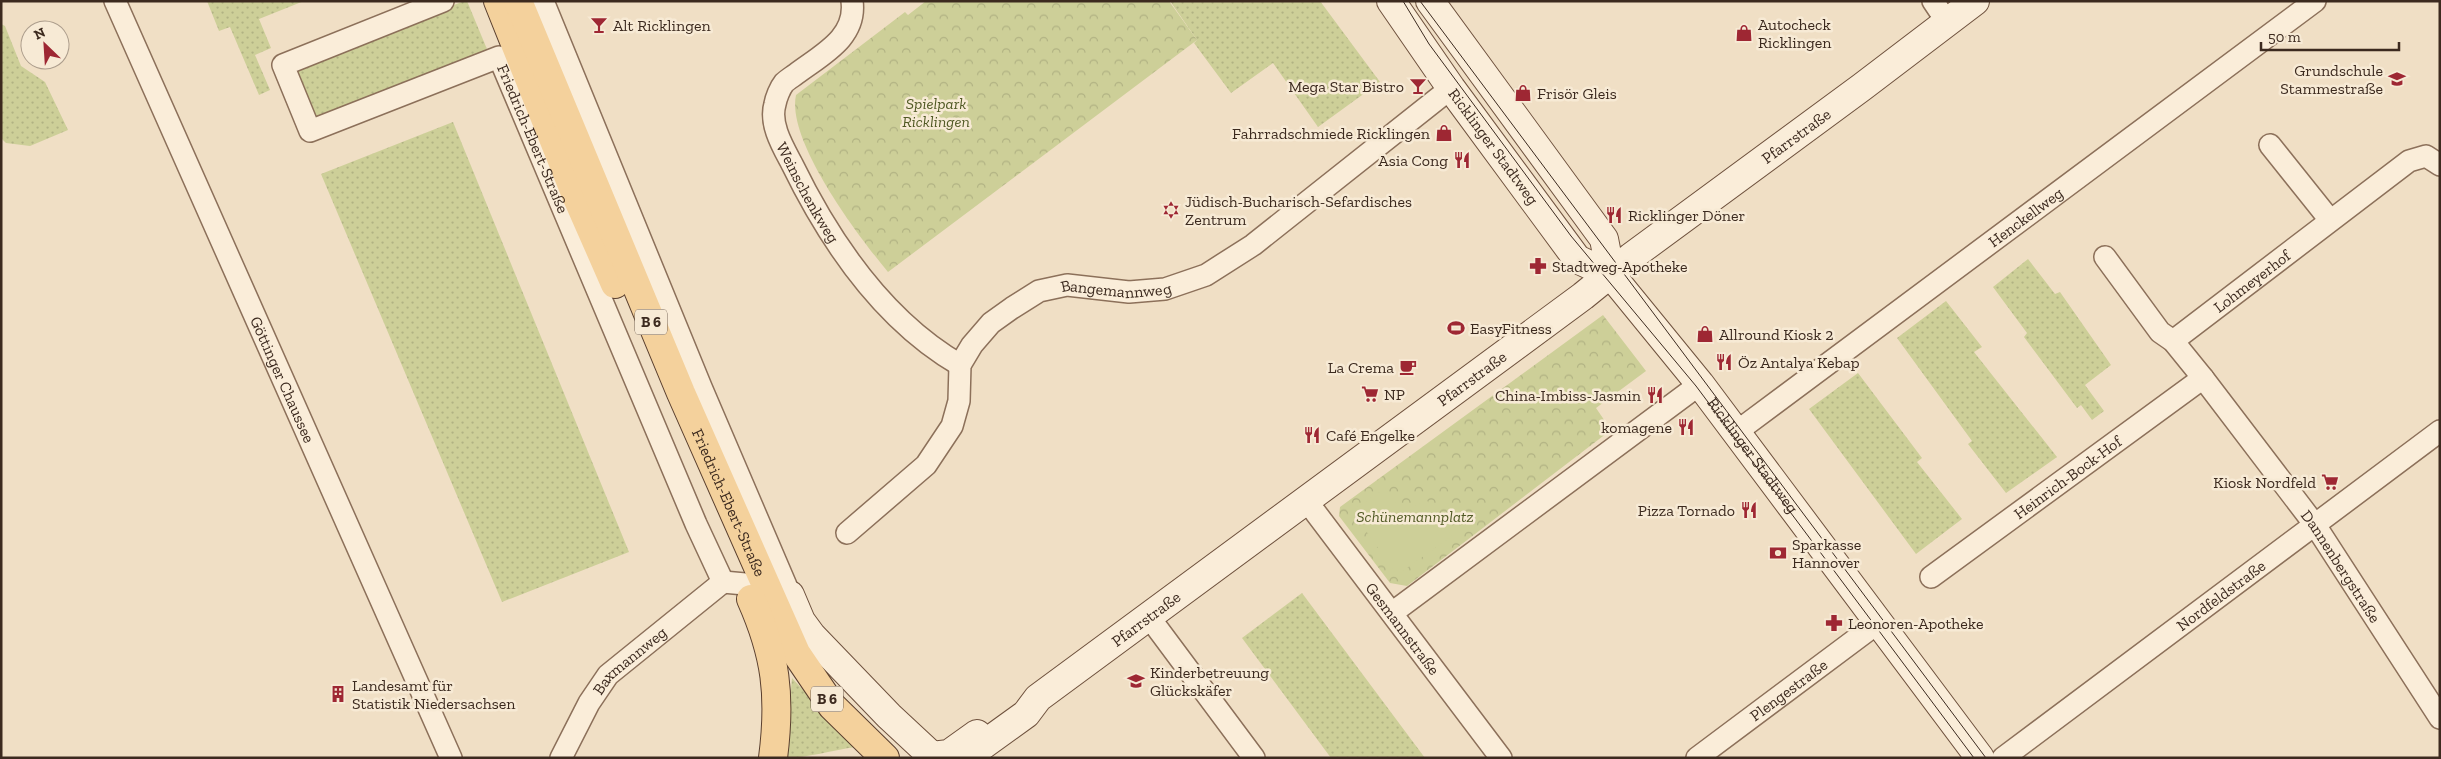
<svg xmlns="http://www.w3.org/2000/svg" width="2441" height="759" viewBox="0 0 2441 759" font-family="'Zilla Slab',serif">
<style>
.grass{fill:url(#grass-dots)}
.forest{fill:url(#forest-crowns)}
.pitch{fill:#cdcf98}
.lines{fill:none;stroke-linecap:round;stroke-linejoin:round}
.street-casing{stroke:#8c705a;stroke-width:24}
.secondary-casing{stroke:#6e513d;stroke-width:30}
.primary-casing{stroke:#5a3f2e;stroke-width:30}
.street{stroke:#faedd9;stroke-width:21}
.secondary{stroke:#faedd9;stroke-width:28}
.primary{stroke:#f4d19c;stroke-width:28}
.tram{stroke:#3c2a1f;stroke-width:1}
.labels{text-anchor:middle;dominant-baseline:central;stroke-width:5;stroke-linejoin:round;paint-order:stroke}
.shield{fill:#f7ead5;stroke:#746456;stroke-width:1}
.shield-label{font-size:15px;font-weight:bold;fill:#3c2a1f}
.poi-label{font-size:16px;fill:#3c2a1f;stroke:#f7ead5;text-anchor:start}
.park-label{font-size:16px;font-style:italic;fill:#505924;stroke:#f7ead5}
.street-label{font-size:16px;fill:#3c2a1f;stroke:#f7ead5}
</style>
<defs>
<pattern id="grass-dots" width="8" height="8" patternUnits="userSpaceOnUse" patternTransform="scale(1.25)"><rect width="8" height="8" fill="#cdcf98"/><path d="M2 2h.1M6 6h.1" fill="none" stroke="#b1b283" stroke-width="1.8" stroke-linecap="round"/></pattern>
<pattern id="forest-crowns" width="20" height="18" patternUnits="userSpaceOnUse" patternTransform="scale(1.25)"><rect width="20" height="18" fill="#cdcf98"/><path d="M2 6a3 3 0 1 1 6 0M12 15a3 3 0 1 1 6 0" fill="none" stroke="#b1b283"/></pattern>
</defs>
<rect width="100%" height="100%" fill="#f0dfc5"/>
<!-- grass -->
<g class="grass">
<polygon points="207,1 304,1 259,19 271,48 255,55 270,90 259,95 230,27 219,31"/>
<polygon points="464,1 467,1 489,54 315,124 293,70"/>
<polygon points="1170,1 1320,1 1380,82 1318,127 1273,63 1231,93 1194,43 1197,40"/>
<polygon points="1,24 5,26 21,66 45,82 68,130 30,146 6,143 1,138"/>
<polygon points="453,122 629,552 502,602 321,174"/>
<polygon points="2028,259 2055,294 2060,292 2111,365 2085,385 2104,411 2092,420 2081,405 2077,408 2024,337 2027,333 1993,287"/>
<polygon points="1946,301 1982,347 1974,352 2057,457 2006,493 1968,444 1972,441 1897,338"/>
<polygon points="1858,373 1922,458 1917,462 1962,519 1916,554 1809,409"/>
<polygon points="1302,593 1425,758 1331,758 1242,638"/>
<path d="M 792,678 L 856,747 C 833,750 807,758 785,758 Z"/>
</g>
<!-- forest -->
<g class="forest">
<path d="M 926,1 L 1169,1 L 1197,40 L 888,272 C 859,237 786,141 796,95 L 905,12 L 908,15 Z"/>
<polygon points="1603,315 1646,371 1596,408 1611,430 1407,586 1390,583 1339,516 1340,507"/>
</g>
<!-- pitch -->
<polygon class="pitch" points="1385,488 1404,514 1426,499 1452,536 1397,575 1352,511"/>
<g class="lines">
<!-- street casing -->
<g class="street-casing">
<g id="street">
<path id="s1" d="M 115,1 L 451,758"/>
<path id="s2" d="M 443,1 L 283,65 L 310,131 L 499,57 L 696,524 L 723,582"/>
<polyline points="543,1 701,387 790,595"/>
<path id="s3" d="M 852,1 C 857,38 821,55 796,74 C 792,77 787,80 784,83 C 780,88 776,98 775,104 C 769,124 783,147 792,164 C 830,242 884,321 960,365"/>
<polyline points="1933,1 1947,22"/>
<polyline points="2270,145 2330,220"/>
<path id="s4" d="M 2105,257 L 2160,332 L 2173,341 L 2203,378 L 2315,525 L 2440,718"/>
<path id="s5" d="M 2173,341 L 2409,161 L 2426,156 L 2440,165"/>
<path id="s6" d="M 1735,433 L 2315,1"/>
<path id="s7" d="M 1306,500 L 1501,758"/>
<path id="s8" d="M 847,533 L 926,465 L 952,426 L 959,401 L 960,365 L 972,345 L 991,323 L 1012,308 L 1039,291 L 1067,285 L 1129,292 L 1165,289 L 1206,275 L 1253,245 L 1451,88"/>
<path id="s9" d="M 1931,577 L 2203,378"/>
<polyline points="723,582 745,584"/>
<polyline points="1392,613 1700,384"/>
<polyline points="1149,617 1254,758"/>
<path id="s10" d="M 561,758 L 589,703 L 608,675 L 723,582"/>
<path id="s11" d="M 1697,758 L 1879,622"/>
<path id="s12" d="M 2003,758 L 2440,431"/>
</g>
</g>
<!-- secondary casing -->
<g class="secondary-casing">
<g id="secondary">
<path id="s13" d="M 1391,1 L 1451,88 L 1577,259 L 1611,275 L 1700,384 L 1980,758"/>
<polyline points="1430,1 1604,239 1611,275"/>
<polyline points="768,592 790,595 801,621 812,636 889,716 932,756 949,754 977,734"/>
<path id="s14" d="M 965,758 L 1026,714 L 1038,698 L 1583,296 L 1631,257 L 1862,87 L 1975,1"/>
</g>
</g>
<!-- primary casing -->
<g class="primary-casing">
<g id="primary">
<polyline points="498,1 575,193 615,284"/>
<path id="s15" d="M 518,1 L 681,393 L 796,653 L 832,706 L 885,758"/>
<path d="M 751,599 C 776,655 781,696 773,758"/>
</g>
</g>
<!-- street -->
<use href="#street" class="street"/>
<!-- secondary -->
<use href="#secondary" class="secondary"/>
<!-- primary -->
<use href="#primary" class="primary"/>
<!-- tram -->
<g class="tram">
<polyline points="1403,1 1429,44 1571,236 1696,386 1974,758"/>
<polyline points="1420,1 1986,758"/>
</g>
</g>
<!-- icons -->
<defs>
<g id="bar-bare" transform="scale(1.35)"><path d="M-6-5H6L.8 .8V4.5H3.5V6h-7V4.5H-.8V.8Z" fill="#9e2733" stroke="#f7ead5" stroke-width="2.5" paint-order="stroke"/></g>
<g id="shop-bare" transform="scale(1.35)"><path d="M-5-2.5h2.3a2.7 3.5 0 0 1 5.4 0H5L5.5 6h-11ZM-1.5-2.5h3a1.5 2.3 0 0 0-3 0Z" fill="#9e2733" stroke="#f7ead5" stroke-width="2.5" paint-order="stroke"/></g>
<g id="school-bare" transform="scale(1.35)"><path d="M0-5L7-2L0 1L-7-2ZM-4 1L0 2.5L4 1V4Q0 6-4 4Z" fill="#9e2733" stroke="#f7ead5" stroke-width="2.5" paint-order="stroke"/></g>
<g id="restaurant-bare" transform="scale(1.35)"><path d="M-5-6h1v4h1v-4h1v4h1v-4h1v5L-1.5 .5V6h-2V.5L-5-1ZM5-6V6H3V1.5H1.5Q1.5-4 5-6Z" fill="#9e2733" stroke="#f7ead5" stroke-width="2.5" paint-order="stroke"/></g>
<g id="synagogue-bare" transform="scale(1.35)"><path d="M0-6.5L5.6 3.2H-5.6ZM0 6.5L5.6-3.2H-5.6Z" fill="#9e2733" stroke="#f7ead5" stroke-width="2.5" paint-order="stroke"/></g>
<g id="pharmacy-bare" transform="scale(1.35)"><path d="M-2-6h4v4h4v4h-4v4h-4v-4h-4v-4h4Z" fill="#9e2733" stroke="#f7ead5" stroke-width="2.5" paint-order="stroke"/></g>
<g id="stadium-bare" transform="scale(1.35)"><path d="M0-5a6.5 5 0 1 0 0 10a6.5 5 0 1 0 0-10ZM-3.5-1.8h7v3.6h-7Z" fill="#9e2733" stroke="#f7ead5" stroke-width="2.5" paint-order="stroke"/></g>
<g id="cafe-bare" transform="scale(1.35)"><path d="M-5.5-4.5H6V0H3Q3 3.5 0 3.5H-2.5Q-5.5 3.5-5.5 0ZM3-3.2v2h1.7v-2ZM-6 4.5H4V6H-6Z" fill="#9e2733" stroke="#f7ead5" stroke-width="2.5" paint-order="stroke"/></g>
<g id="supermarket-bare" transform="scale(1.35)"><path d="M-6-5.5h2.5l.6 2H6L4.5 2H-2.5L-4.4-4H-6ZM-1.5 3.2a1.3 1.3 0 1 0 .1 0ZM3 3.2a1.3 1.3 0 1 0 .1 0Z" fill="#9e2733" stroke="#f7ead5" stroke-width="2.5" paint-order="stroke"/></g>
<g id="bank-bare" transform="scale(1.35)"><path d="M-6-4H6V4H-6ZM0-2.3a2.3 2.3 0 1 0 0 4.6a2.3 2.3 0 1 0 0-4.6Z" fill="#9e2733" stroke="#f7ead5" stroke-width="2.5" paint-order="stroke"/></g>
<g id="building-bare" transform="scale(1.35)"><path d="M-4-6H4V6H1V3H-1V6H-4ZM-2.5-4.3h1.7v1.8h-1.7ZM.8-4.3h1.7v1.8H.8ZM-2.5-1h1.7V.8h-1.7ZM.8-1h1.7V.8H.8Z" fill="#9e2733" stroke="#f7ead5" stroke-width="2.5" paint-order="stroke"/></g>
</defs>
<g fill-rule="evenodd">
<use href="#bar-bare" x="599" y="25"/>
<use href="#shop-bare" x="1744" y="33"/>
<use href="#school-bare" x="2397" y="79"/>
<use href="#bar-bare" x="1418" y="86"/>
<use href="#shop-bare" x="1523" y="93"/>
<use href="#shop-bare" x="1444" y="133"/>
<use href="#restaurant-bare" x="1462" y="160"/>
<use href="#synagogue-bare" x="1171" y="210"/>
<use href="#restaurant-bare" x="1614" y="215"/>
<use href="#pharmacy-bare" x="1538" y="266"/>
<use href="#stadium-bare" x="1456" y="328"/>
<use href="#shop-bare" x="1705" y="334"/>
<use href="#restaurant-bare" x="1724" y="362"/>
<use href="#cafe-bare" x="1408" y="367"/>
<use href="#supermarket-bare" x="1370" y="394"/>
<use href="#restaurant-bare" x="1655" y="395"/>
<use href="#restaurant-bare" x="1686" y="427"/>
<use href="#restaurant-bare" x="1312" y="435"/>
<use href="#supermarket-bare" x="2330" y="482"/>
<use href="#restaurant-bare" x="1749" y="510"/>
<use href="#bank-bare" x="1778" y="553"/>
<use href="#pharmacy-bare" x="1834" y="623"/>
<use href="#school-bare" x="1136" y="681"/>
<use href="#building-bare" x="338" y="694"/>
</g>
<g class="labels">
<!-- shield labels -->
<g class="shield">
<rect x="635" y="309.5" width="32" height="25" rx="4"/>
<rect x="811" y="686.5" width="32" height="25" rx="4"/>
</g>
<g class="shield-label">
<text x="651" y="322">B 6</text>
<text x="827" y="699">B 6</text>
</g>
<!-- poi labels -->
<g class="poi-label">
<text x="1758" y="24">Autocheck<tspan x="1758" dy="18">Ricklingen</tspan></text>
<text x="613" y="25">Alt Ricklingen</text>
<text x="2383" y="70" text-anchor="end">Grundschule<tspan x="2383" dy="18">Stammestraße</tspan></text>
<text x="1404" y="86" text-anchor="end">Mega Star Bistro</text>
<text x="1537" y="93">Frisör Gleis</text>
<text x="1430" y="133" text-anchor="end">Fahrradschmiede Ricklingen</text>
<text x="1448" y="160" text-anchor="end">Asia Cong</text>
<text x="1185" y="201">Jüdisch-Bucharisch-Sefardisches<tspan x="1185" dy="18">Zentrum</tspan></text>
<text x="1628" y="215">Ricklinger Döner</text>
<text x="1552" y="266">Stadtweg-Apotheke</text>
<text x="1470" y="328">EasyFitness</text>
<text x="1719" y="334">Allround Kiosk 2</text>
<text x="1738" y="362">Öz Antalya Kebap</text>
<text x="1394" y="367" text-anchor="end">La Crema</text>
<text x="1384" y="394">NP</text>
<text x="1641" y="395" text-anchor="end">China-Imbiss-Jasmin</text>
<text x="1672" y="427" text-anchor="end">komagene</text>
<text x="1326" y="435">Café Engelke</text>
<text x="2316" y="482" text-anchor="end">Kiosk Nordfeld</text>
<text x="1735" y="510" text-anchor="end">Pizza Tornado</text>
<text x="1792" y="544">Sparkasse<tspan x="1792" dy="18">Hannover</tspan></text>
<text x="1848" y="623">Leonoren-Apotheke</text>
<text x="1150" y="672">Kinderbetreuung<tspan x="1150" dy="18">Glückskäfer</tspan></text>
<text x="352" y="685">Landesamt für<tspan x="352" dy="18">Statistik Niedersachsen</tspan></text>
</g>
<!-- park labels -->
<g class="park-label">
<text x="936" y="103">Spielpark<tspan x="936" dy="18">Ricklingen</tspan></text>
<text x="1415" y="516">Schünemannplatz</text>
</g>
<!-- street labels -->
<g class="street-label">
<text stroke="none"><textPath href="#s14" startOffset="1039">Pfarrstraße</textPath></text>
<text stroke="none"><textPath href="#s2" startOffset="535">Friedrich-Ebert-Straße</textPath></text>
<text stroke="none"><textPath href="#s13" startOffset="178">Ricklinger Stadtweg</textPath></text>
<text stroke="none"><textPath href="#s3" startOffset="232">Weinschenkweg</textPath></text>
<text stroke="none"><textPath href="#s6" startOffset="362">Henckellweg</textPath></text>
<text stroke="none"><textPath href="#s5" startOffset="99">Lohmeyerhof</textPath></text>
<text stroke="none"><textPath href="#s8" startOffset="401">Bangemannweg</textPath></text>
<text stroke="none"><textPath href="#s1" startOffset="414">Göttinger Chaussee</textPath></text>
<text stroke="none"><textPath href="#s14" startOffset="634">Pfarrstraße</textPath></text>
<text stroke="none"><textPath href="#s13" startOffset="585">Ricklinger Stadtweg</textPath></text>
<text stroke="none"><textPath href="#s9" startOffset="169">Heinrich-Bock-Hof</textPath></text>
<text stroke="none"><textPath href="#s15" startOffset="544">Friedrich-Ebert-Straße</textPath></text>
<text stroke="none"><textPath href="#s4" startOffset="390">Dannenbergstraße</textPath></text>
<text stroke="none"><textPath href="#s12" startOffset="272">Nordfeldstraße</textPath></text>
<text stroke="none"><textPath href="#s14" startOffset="229">Pfarrstraße</textPath></text>
<text stroke="none"><textPath href="#s7" startOffset="161">Gesmannstraße</textPath></text>
<text stroke="none"><textPath href="#s10" startOffset="121">Baxmannweg</textPath></text>
<text stroke="none"><textPath href="#s11" startOffset="114">Plengestraße</textPath></text>
</g>
</g>
<!-- border -->
<rect width="2441" height="759" fill="none" stroke="#3c2a1f" stroke-width="5"/>
<!-- north arrow -->
<g transform="translate(45 45) rotate(335)"><circle r="24" fill="#f7ead5" stroke="#ac9d8c"/>
<path d="M0-4L9 19L0 12L-9 19Z" fill="#9e2733"/>
<text y="-8" font-size="14" font-weight="bold" text-anchor="middle" fill="#3c2a1f">N</text>
</g>
<!-- scale -->
<path d="M2261 42v8h138v-8" fill="none" stroke="#3c2a1f" stroke-width="2.5"/>
<text x="2268" y="42" font-size="15" fill="#3c2a1f" stroke="#f7ead5" stroke-width="4" paint-order="stroke">50 m</text>
</svg>
